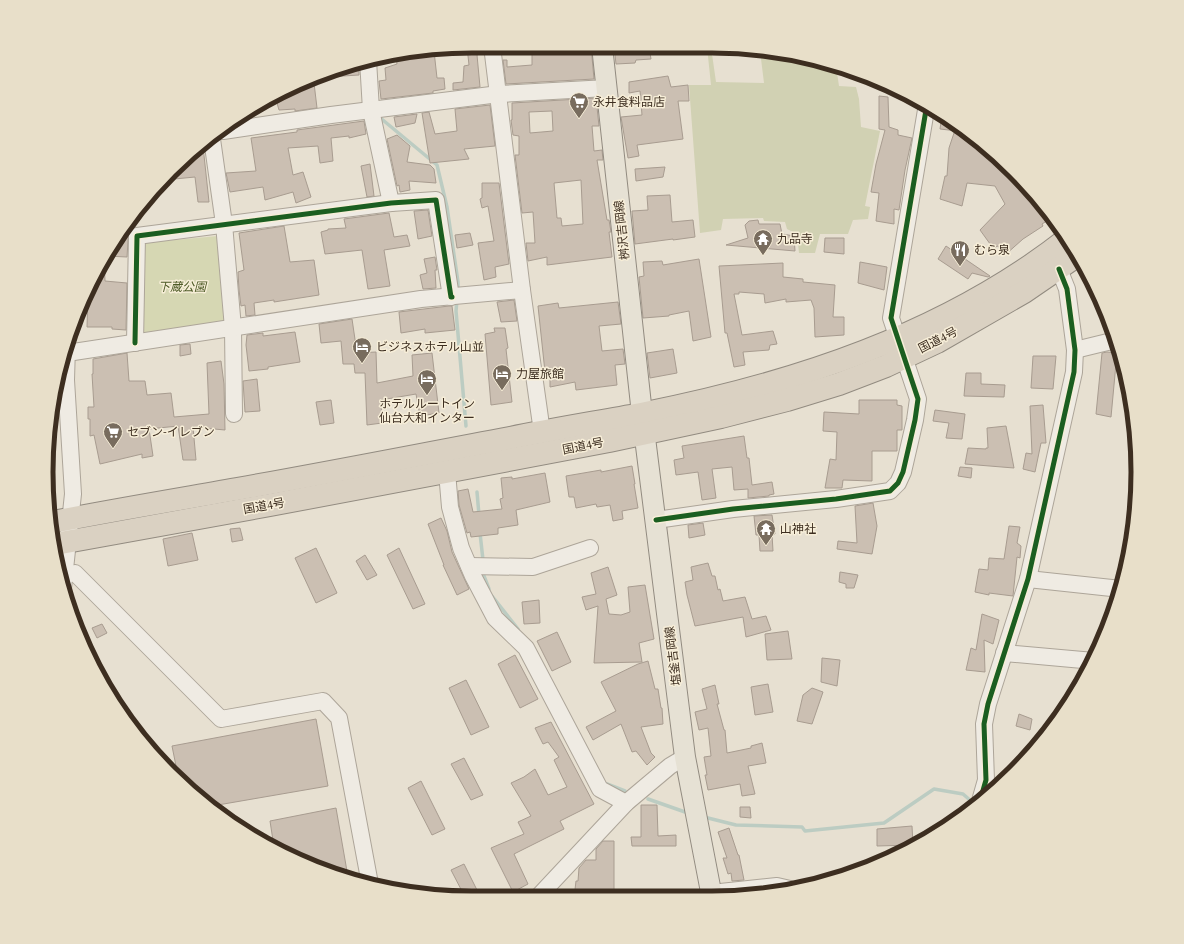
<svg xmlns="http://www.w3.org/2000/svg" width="1184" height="944" viewBox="0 0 1184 944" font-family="'Source Serif 4','Noto Sans JP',serif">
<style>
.green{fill:#d6d7b3}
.cemetery{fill:#d1d1b3}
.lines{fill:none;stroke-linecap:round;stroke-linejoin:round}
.stream{stroke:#bcccc2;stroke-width:3.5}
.building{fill:#cbbfb2;stroke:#a89c90;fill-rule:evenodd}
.minor-casing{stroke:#ada599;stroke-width:18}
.major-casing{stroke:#928b80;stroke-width:22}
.highway-casing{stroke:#928b80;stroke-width:24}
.minor{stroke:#efebe3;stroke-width:16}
.major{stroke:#e6e1d4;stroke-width:20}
.highway{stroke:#dad1c2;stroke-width:22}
.cycleway-casing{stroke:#f7eed8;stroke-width:8}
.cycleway{stroke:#1b5e20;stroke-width:5}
.labels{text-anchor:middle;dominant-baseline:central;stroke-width:3;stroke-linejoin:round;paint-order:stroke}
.poi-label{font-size:12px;fill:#3d2e20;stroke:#f7eed8;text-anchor:start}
.street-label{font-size:12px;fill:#3d2e20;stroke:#f7eed8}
.park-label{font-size:12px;font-style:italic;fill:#4d5a26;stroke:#f7eed8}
.rim{fill:none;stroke:#3d2e20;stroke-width:5}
</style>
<rect width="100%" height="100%" fill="#e7e0d1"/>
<!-- green -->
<polygon class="green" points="218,236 228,325 139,336 142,243"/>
<!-- cemetery -->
<polygon class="cemetery" points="707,47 711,47 716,82 764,83 760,51 836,66 839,86 856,87 859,99 861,127 880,131 865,206 870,207 868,219 853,220 848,234 820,234 815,253 799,253 797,234 787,229 785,222 764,221 763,218 723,219 721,230 700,233 689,85 711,85"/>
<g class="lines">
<!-- stream -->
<g class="stream">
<polyline points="378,116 437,165 447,207 458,282 458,292"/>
<polyline points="457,300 456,311 466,426"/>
<polyline points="477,492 479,515"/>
<polyline points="480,533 483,560"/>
<polyline points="484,576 489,589"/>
<polyline points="492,596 518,629"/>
<polyline points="607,784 625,791"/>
<polyline points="648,799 685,812"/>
<polyline points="708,818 736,825 802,827 805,831 884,823 934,789 963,794 971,801"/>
</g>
</g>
<!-- building -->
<g class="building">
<polygon points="483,46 483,53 477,55 480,87 453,90 453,83 463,82 464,66 469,65 467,47"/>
<polygon points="532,46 591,46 594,79 506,84 503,60 507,60 507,67 532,65"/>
<polygon points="614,46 649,47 651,59 636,60 635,63 616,64"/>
<polygon points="434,51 437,78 444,78 445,89 433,91 433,93 381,99 379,81 386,80 385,68 397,64 396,56"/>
<polygon points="359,62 359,75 327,77 327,75"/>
<polygon points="668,76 671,87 688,85 689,101 678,101 683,139 637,145 639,156 628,158 621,117 642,115 640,91 629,93 629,82"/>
<polygon points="307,83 314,83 317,108 295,111 295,109 279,110 277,103 269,99"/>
<polygon points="879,96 888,97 889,127 898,130 898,135 912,138 905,170 899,210 894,209 894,224 876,221 879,193 871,192 876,164 885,130 879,129"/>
<path d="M 596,98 L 599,126 L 592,126 L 594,151 L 602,150 L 603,160 L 597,160 L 607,220 L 609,220 L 611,232 L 609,232 L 612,257 L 547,265 L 547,257 L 528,261 L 526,243 L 535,243 L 533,212 L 522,213 L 515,155 L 519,155 L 519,136 L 513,135 L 511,120 L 512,120 L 512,103 ZM 552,111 L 553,131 L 530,133 L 529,112 ZM 581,180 L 583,224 L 562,226 L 561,218 L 557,218 L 554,183 Z"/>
<polygon points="490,105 495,146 464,149 469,159 430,163 422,113 429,112 435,134 457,131 455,109"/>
<polygon points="417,114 415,123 396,127 394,117"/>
<polygon points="942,115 966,132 940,129"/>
<polygon points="364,121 366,134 349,138 349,136 331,138 333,161 320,163 318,146 288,148 293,175 303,172 311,197 296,203 293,192 265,200 263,187 230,192 226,173 256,171 251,138 297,132 297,130"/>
<polygon points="954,133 966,135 965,139 976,140 993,152 1053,217 1042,224 1043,226 1023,239 1005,255 998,246 993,248 980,230 1005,204 995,186 967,183 962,206 940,199 945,176 947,176 949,148"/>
<polygon points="397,135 410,146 407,162 430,165 434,169 436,183 409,181 410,190 400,192 399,185 397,186 387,139"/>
<polygon points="203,146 209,202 198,202 195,177 164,180 171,171"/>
<polygon points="370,164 374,196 367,197 361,166"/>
<polygon points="665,167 663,177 636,181 635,169"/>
<polygon points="482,183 499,183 509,264 495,267 496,277 484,280 478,243 494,241 488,206 482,208 480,199 482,198"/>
<polygon points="670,195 672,222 693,220 695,237 673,240 673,239 635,244 632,211 648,210 647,196"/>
<polygon points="428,210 432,236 418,239 414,211"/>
<polygon points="389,213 394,237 407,235 410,246 384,250 390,286 368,289 362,250 325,254 321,232 328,230 328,229 346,228 344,219"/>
<polygon points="758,220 759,224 780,224 782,234 794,236 795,251 726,245 748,238 745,225 749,221"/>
<polygon points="129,225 127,257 106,256 113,246"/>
<polygon points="284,226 290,262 314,260 319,295 274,302 274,300 254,303 255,315 246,316 245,305 241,306 239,290 238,272 244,270 239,233"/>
<polygon points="470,233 473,245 457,248 455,235"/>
<polygon points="825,238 844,238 844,254 824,252"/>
<polygon points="946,246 990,276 988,277 972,273 968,279 938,259"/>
<polygon points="435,257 437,270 435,270 436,288 423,289 420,275 427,273 424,259"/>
<polygon points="104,258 105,281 127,283 126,330 112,329 112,327 87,327 88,295"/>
<polygon points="699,259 711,337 693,341 689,311 669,315 669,316 643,318 639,277 644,276 643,262 662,261 663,265"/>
<polygon points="860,262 887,267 884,290 858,283"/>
<polygon points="783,263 783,277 803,279 803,282 835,285 833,317 844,317 844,335 815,337 814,308 811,300 786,302 786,299 765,303 764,294 739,292 739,294 734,294 742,335 773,331 777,344 770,345 769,350 743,352 745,365 734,367 727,333 725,333 719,266"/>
<polygon points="514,300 517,321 501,322 497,302"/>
<polygon points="618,302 621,324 599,326 602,351 623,349 625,364 615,365 617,385 576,390 575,382 550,387 550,371 545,372 538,306 558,303 559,308"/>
<polygon points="449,306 452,306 455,330 425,333 425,329 401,333 399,312"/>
<polygon points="352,319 357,353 376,352 377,383 413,376 412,355 432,353 439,413 420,416 416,394 381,400 382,423 367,425 365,373 355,373 354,364 343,364 341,341 321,343 319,324"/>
<polygon points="494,328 505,328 508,348 506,349 512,402 491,405 485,334 495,332"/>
<polygon points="295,332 300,362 268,367 268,369 249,371 246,345 247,335 263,333 263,336"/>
<polygon points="190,344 191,354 180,356 180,345"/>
<polygon points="673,349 677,373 650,378 647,353"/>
<polygon points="1107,352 1117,353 1111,417 1096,414 1102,353"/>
<polygon points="127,353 129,381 145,381 147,395 171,393 174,417 209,414 207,363 221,361 224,384 225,430 193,427 196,460 183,460 178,426 149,429 153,456 142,458 142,454 100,464 94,435 90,436 90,419 88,419 88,407 94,407 92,374 93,374 93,359"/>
<polygon points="1033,356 1056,356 1053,389 1031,388"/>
<polygon points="966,373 981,373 981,384 1005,385 1004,397 964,396"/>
<polygon points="257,379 260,411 245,412 243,381"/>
<polygon points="331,400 334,423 320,425 316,402"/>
<polygon points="859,400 897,400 897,405 902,406 902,430 897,430 897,451 872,451 872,481 843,480 842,488 825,488 830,459 836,460 837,432 823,431 824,412 859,414"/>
<polygon points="1043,405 1046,443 1041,443 1035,472 1023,469 1026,453 1032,454 1030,406"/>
<polygon points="935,410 965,414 962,439 946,438 949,423 933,421"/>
<polygon points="1006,426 1014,468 965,464 968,448 986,449 986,448 988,448 987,428"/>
<polygon points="744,436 747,458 749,458 752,485 772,482 774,494 769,495 769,496 748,498 748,489 734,490 732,467 712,469 716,498 702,500 698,472 676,475 674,460 684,458 682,446"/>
<polygon points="632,466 635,484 634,484 638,508 622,511 623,519 613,521 610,505 597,507 596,504 576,508 574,497 569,497 566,476 601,470 601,472"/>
<polygon points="960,467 972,468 971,478 958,476"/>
<polygon points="545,473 550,502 516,510 518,525 498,528 498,534 471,537 470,532 467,533 459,505 458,491 468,489 473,512 502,509 500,499 503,498 501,478 512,477 512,479"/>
<polygon points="873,503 877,526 872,554 837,549 838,541 857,543 855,506"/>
<polygon points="772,515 775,534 772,534 773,551 760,551 759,535 756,535 754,516"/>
<polygon points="441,518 447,531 452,552 469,589 457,595 443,565 444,565 428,524"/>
<polygon points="703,523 705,535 689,538 688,525"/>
<polygon points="1009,526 1020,527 1017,543 1021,546 1020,558 1017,557 1013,596 989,593 989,595 975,592 979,569 988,570 989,558 1004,559"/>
<polygon points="240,528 243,540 232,542 230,529"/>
<polygon points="192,533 198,560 168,566 163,539"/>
<polygon points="316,548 337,593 316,603 295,558"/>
<polygon points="399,548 425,604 413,609 387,555"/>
<polygon points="365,555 377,575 367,580 356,561"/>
<polygon points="708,563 712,576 715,576 718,590 720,589 723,601 745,597 752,619 766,616 771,630 746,637 743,617 695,626 687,595 685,582 693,580 691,567"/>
<polygon points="608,567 617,595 606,599 609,614 621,615 630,612 628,587 645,585 654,639 639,643 642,662 594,663 598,606 586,610 582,597 596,594 591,573"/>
<polygon points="840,572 858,575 854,588 846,588 846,584 839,582"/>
<polygon points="539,600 540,623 524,624 522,602"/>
<polygon points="982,614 999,620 993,644 984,640 985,672 966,670 971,648 976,650"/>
<polygon points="102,624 107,633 97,638 92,628"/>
<polygon points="788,631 792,659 767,660 765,634"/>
<polygon points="557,632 571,662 552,671 537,641"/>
<polygon points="515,655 538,699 520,708 498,664"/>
<polygon points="822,658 840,660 837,686 821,682"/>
<polygon points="648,661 655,689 658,689 661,708 662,708 663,724 641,727 651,753 655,757 647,765 636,751 632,752 621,724 593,740 586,727 616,711 601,682 638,664"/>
<polygon points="466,680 489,727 471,735 449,688"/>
<polygon points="768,684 773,712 755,715 751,687"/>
<polygon points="715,685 719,704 717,704 724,730 725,730 727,753 751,748 751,746 762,743 766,763 748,766 755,794 742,796 740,784 708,790 705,775 707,775 704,757 711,756 708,728 699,730 695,712 707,709 702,689"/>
<polygon points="812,688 823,692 812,724 797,721 803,695"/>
<polygon points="1019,714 1032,719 1030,730 1016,726"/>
<polygon points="316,719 328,786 212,806 178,776 172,746"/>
<polygon points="551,722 594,804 560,821 564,829 514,854 528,884 513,892 491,848 524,834 518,822 531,816 511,783 524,777 535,769 548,795 567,787 554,760 559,757 548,742 543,744 535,728"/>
<polygon points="464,758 483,795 471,800 451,764"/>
<polygon points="421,781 445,829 432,835 408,788"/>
<polygon points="641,805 657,805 658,836 676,835 676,846 632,846 631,837 641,837"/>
<polygon points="740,807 750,807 751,818 740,817"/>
<polygon points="336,808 348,877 309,866 274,847 270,821"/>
<polygon points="912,826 913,845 877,846 877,829"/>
<polygon points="729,828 738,855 739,855 744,880 732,881 731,873 728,874 723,858 727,858 718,832"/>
<polygon points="603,841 614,841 614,898 574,898 576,881 578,881 579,868 586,860 596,860 596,849"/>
<polygon points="464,864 481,898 465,897 451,870"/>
</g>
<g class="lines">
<!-- minor casing -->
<g class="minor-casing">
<g id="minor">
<polyline points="492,46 522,290 542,432"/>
<polyline points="368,60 371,110 391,203"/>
<polyline points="223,131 331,115 499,94 607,88"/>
<polyline points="212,139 224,224 233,328 234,414"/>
<polyline points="135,343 137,236 391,203 436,200 451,297"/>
<polyline points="1075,350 1116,340"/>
<polyline points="67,353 421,299 522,290"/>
<polyline points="447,472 450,507 461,548 473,576 495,618 526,648 600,789 626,803"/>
<polyline points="656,520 733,509 836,499 890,491 898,483 903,472 915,420 918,399 891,318 927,104"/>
<polyline points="469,566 533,567 590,548"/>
<polyline points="65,575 75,573 221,719 323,701 339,718 370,884"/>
<polyline points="1028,579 1121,589"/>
<polyline points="63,588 73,494 66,380 67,346"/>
<polyline points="1004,653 1094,661"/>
<polyline points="980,801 986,780 984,724 988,704 1028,579 1074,372 1075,350 1067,289 1059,269"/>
<polyline points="711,893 777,886 790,889"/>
<polyline points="537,898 626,803 670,766 685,757"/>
</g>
</g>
<!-- major casing -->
<g class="major-casing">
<polyline id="major" points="602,46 642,414 685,757 712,897"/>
</g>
<!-- highway casing -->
<g class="highway-casing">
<g id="highway">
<path d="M 53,522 C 114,510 175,500 237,489 C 328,473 419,455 510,438 C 554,429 598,422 641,414 C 793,384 944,335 1067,239"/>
<polyline points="55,544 270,505 609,441 721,417 787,400 839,384 886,366 937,342 1024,292 1078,255"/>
</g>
</g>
<!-- minor -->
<use href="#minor" class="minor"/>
<!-- major -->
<use href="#major" class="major"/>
<!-- highway -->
<use href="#highway" class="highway"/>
<!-- cycleway casing -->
<g class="cycleway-casing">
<g id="cycleway">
<polyline points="135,343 137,236 391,203 436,200 451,297 452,297"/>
<polyline points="656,520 733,509 836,499 890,491 898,483 903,472 915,420 918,399 891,318 927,104"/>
<polyline points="980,801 986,780 984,724 988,704 1028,579 1074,372 1075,350 1067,289 1059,269"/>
</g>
</g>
<!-- cycleway -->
<use href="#cycleway" class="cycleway"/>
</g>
<!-- icons -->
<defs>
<g id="supermarket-pin" transform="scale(1)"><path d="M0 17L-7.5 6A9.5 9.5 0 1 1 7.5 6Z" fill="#786c5e" stroke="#f7eed8"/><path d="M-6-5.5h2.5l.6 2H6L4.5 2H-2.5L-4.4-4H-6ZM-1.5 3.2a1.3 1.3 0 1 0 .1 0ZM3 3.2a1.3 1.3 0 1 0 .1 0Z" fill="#fff"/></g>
<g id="temple-pin" transform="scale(1)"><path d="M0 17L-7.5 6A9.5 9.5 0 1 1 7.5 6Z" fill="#786c5e" stroke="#f7eed8"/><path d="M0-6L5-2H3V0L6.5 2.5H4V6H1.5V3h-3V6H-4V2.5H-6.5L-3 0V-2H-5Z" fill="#fff"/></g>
<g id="restaurant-pin" transform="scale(1)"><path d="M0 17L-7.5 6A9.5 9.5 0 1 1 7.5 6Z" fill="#786c5e" stroke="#f7eed8"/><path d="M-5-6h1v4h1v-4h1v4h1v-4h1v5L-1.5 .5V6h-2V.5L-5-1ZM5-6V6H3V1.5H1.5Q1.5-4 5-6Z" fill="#fff"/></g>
<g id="hotel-pin" transform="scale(1)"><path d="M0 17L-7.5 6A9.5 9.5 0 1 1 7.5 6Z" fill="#786c5e" stroke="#f7eed8"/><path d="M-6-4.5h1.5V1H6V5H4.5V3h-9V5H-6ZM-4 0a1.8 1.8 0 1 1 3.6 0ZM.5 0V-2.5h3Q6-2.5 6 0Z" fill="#fff"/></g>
</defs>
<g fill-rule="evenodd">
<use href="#supermarket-pin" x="579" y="102"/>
<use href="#temple-pin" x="763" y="239"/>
<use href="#restaurant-pin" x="960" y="250"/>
<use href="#hotel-pin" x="362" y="347"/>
<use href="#hotel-pin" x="502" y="374"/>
<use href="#hotel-pin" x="427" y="379"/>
<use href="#supermarket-pin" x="113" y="432"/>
<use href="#temple-pin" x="766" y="529"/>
</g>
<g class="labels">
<!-- poi labels -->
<g class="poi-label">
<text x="593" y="102">永井食料品店</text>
<text x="777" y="239">九品寺</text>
<text x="974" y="250">むら泉</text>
<text x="376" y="347">ビジネスホテル山並</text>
<text x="516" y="374">力屋旅館</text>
<text x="427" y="404" text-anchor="middle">ホテルルートイン<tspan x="427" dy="14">仙台大和インター</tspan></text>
<text x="127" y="432">セブン-イレブン</text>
<text x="780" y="529">山神社</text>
</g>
<!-- street labels -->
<g class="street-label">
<text transform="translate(622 230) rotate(-96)">桝沢吉岡線</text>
<text transform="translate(938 340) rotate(-27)">国道4号</text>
<text transform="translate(583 446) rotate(-11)">国道4号</text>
<text transform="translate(264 506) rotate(-10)">国道4号</text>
<text transform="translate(673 656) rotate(-97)">塩釜吉岡線</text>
</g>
<!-- park labels -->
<g class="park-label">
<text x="182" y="287">下蔵公園</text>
</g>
</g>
<!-- crop -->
<path d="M0 0H1184V944H0ZM472 53H712A419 419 0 0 1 1131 472V472A419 419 0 0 1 712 891H472A419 419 0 0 1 53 472V472A419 419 0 0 1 472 53Z" fill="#e8dfc9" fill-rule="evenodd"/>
<path class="rim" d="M472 53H712A419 419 0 0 1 1131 472V472A419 419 0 0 1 712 891H472A419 419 0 0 1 53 472V472A419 419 0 0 1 472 53Z"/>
</svg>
